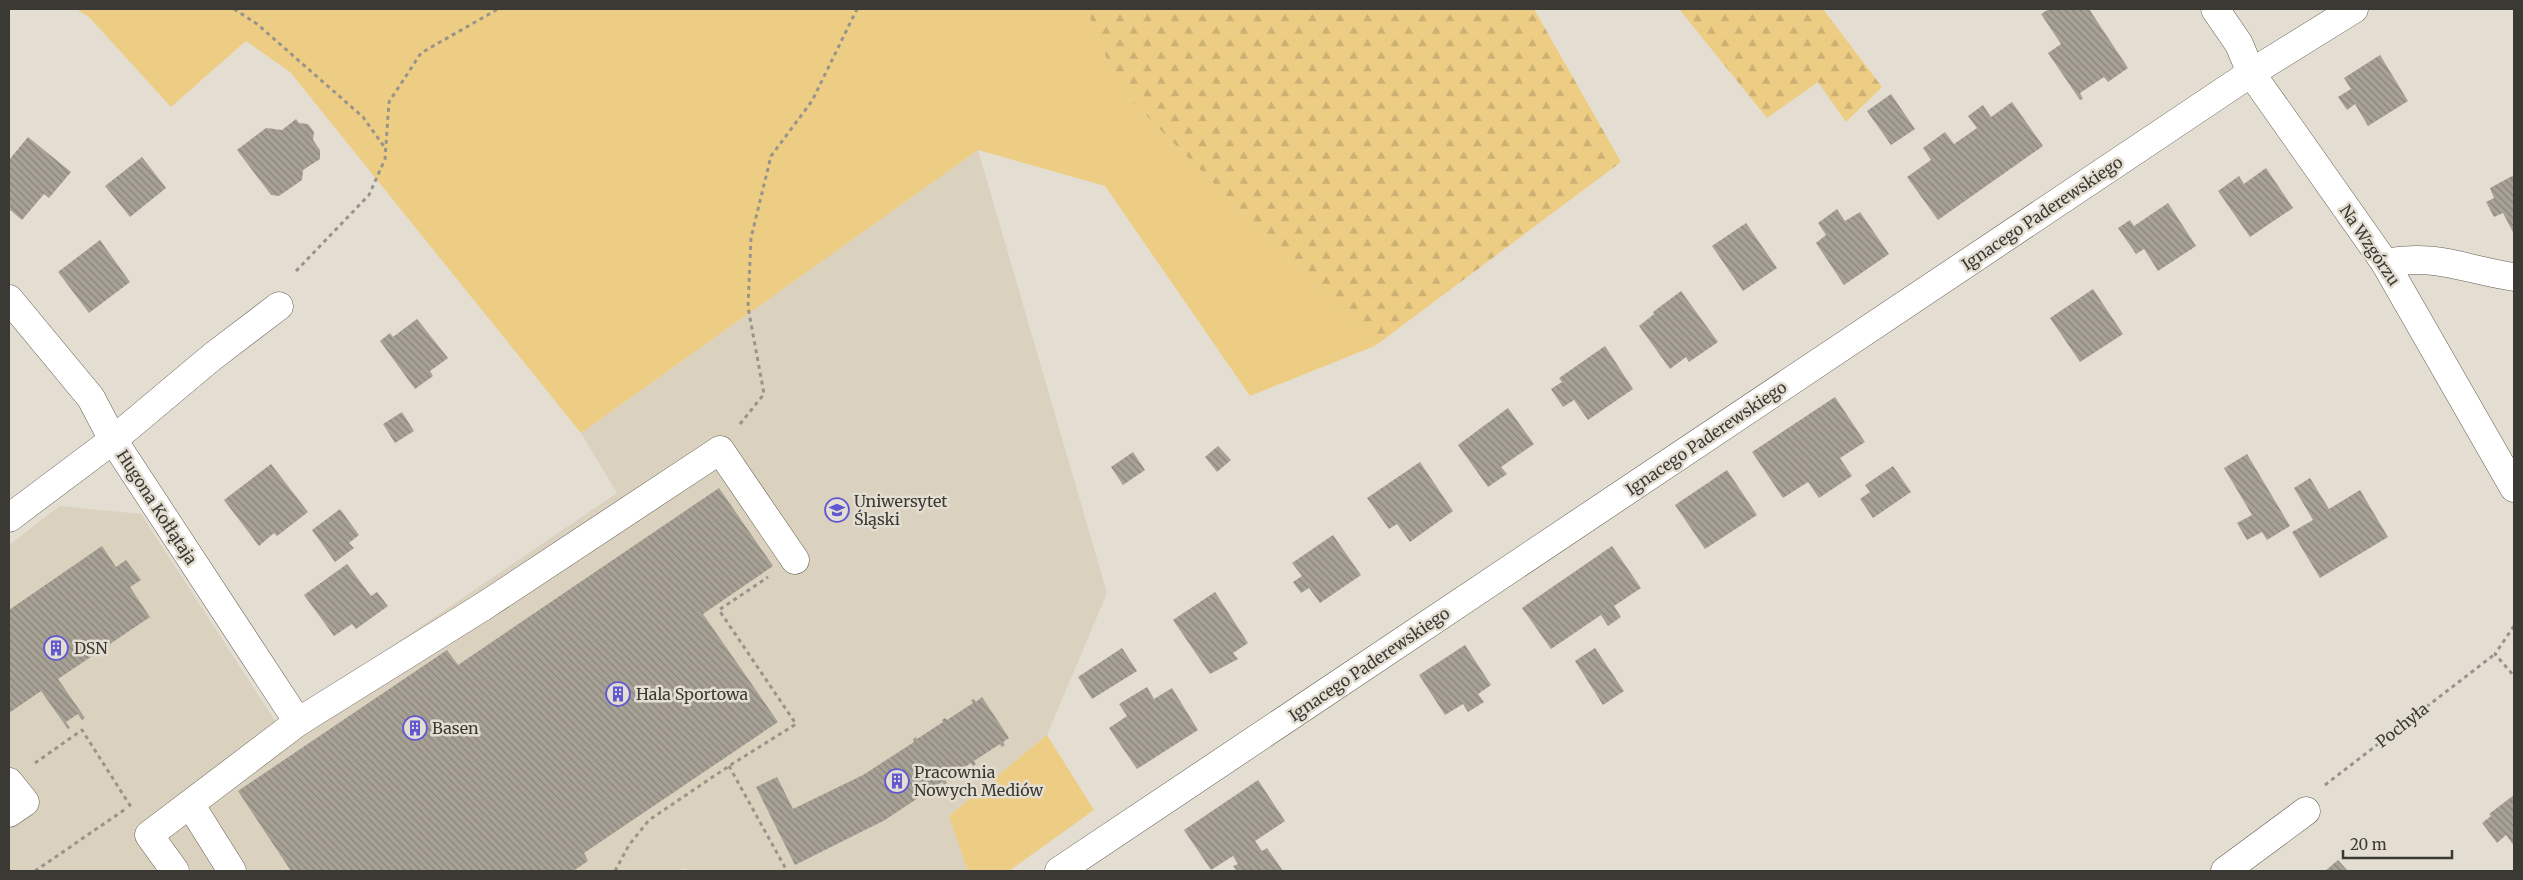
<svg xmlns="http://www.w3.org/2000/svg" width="2523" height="880" viewBox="0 0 2523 880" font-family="Merriweather,serif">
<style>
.built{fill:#dad1be}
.green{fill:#edcd84}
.forest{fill:url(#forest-firs)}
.building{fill:url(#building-back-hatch)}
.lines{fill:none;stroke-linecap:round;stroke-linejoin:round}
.minor-casing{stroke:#625d52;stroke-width:29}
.path{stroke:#98948b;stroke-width:3;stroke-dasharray:4 4;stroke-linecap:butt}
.minor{stroke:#fff;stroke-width:28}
.labels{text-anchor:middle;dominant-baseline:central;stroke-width:5;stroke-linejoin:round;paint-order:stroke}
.street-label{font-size:16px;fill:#3b3934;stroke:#e4ded2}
.poi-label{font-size:16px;fill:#3b3934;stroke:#e4ded2;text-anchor:start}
</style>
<defs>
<pattern id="forest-firs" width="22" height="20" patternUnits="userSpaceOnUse" patternTransform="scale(1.25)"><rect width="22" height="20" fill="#edcd84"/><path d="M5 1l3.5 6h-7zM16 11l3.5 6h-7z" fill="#ccb173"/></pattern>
<pattern id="building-back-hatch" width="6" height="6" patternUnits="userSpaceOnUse" patternTransform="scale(1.25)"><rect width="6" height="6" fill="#a7a196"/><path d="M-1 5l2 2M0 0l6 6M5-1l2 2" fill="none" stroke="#89847b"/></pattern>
</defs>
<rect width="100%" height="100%" fill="#e4ded2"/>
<!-- built -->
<polygon class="built" points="978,150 1107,593 1047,735 949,816 968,871 686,871 684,868 679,871 9,871 9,545 60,506 141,514 277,724 617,493 581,433"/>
<!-- green -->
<g class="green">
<polygon points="76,9 1086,9 1119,88 1375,346 1250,396 1105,186 978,150 581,433 290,72 246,41 171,107 89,17"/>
<polygon points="1047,735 1094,810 1009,871 968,871 949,816"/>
</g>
<!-- forest -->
<g class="forest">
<polygon points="1086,9 1534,9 1621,162 1375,346 1119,88"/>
<polygon points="1679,9 1823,9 1882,87 1846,122 1818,82 1767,118"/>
</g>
<!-- building -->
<g class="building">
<polygon points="2049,9 2089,9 2128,68 2108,82 2104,77 2080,93 2083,99 2080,100 2048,53 2061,44 2041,14"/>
<polygon points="2380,55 2408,101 2368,126 2355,104 2347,110 2338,97 2351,89 2344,78"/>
<polygon points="1891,94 1915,129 1891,145 1867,111"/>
<polygon points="2012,102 2043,146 1938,220 1907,177 1931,160 1923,148 1945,132 1954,144 1977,128 1968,116 1983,105 1991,117"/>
<polygon points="296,119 299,123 308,124 314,132 313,140 320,150 320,159 303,170 302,180 279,196 271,195 237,150 266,128 282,130"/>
<polygon points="28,137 71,172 49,198 44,194 22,220 9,209 9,160"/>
<polygon points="142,157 166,188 130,217 105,186"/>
<polygon points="2266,168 2293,208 2250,237 2218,191 2239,176 2244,184"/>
<polygon points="2514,175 2514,234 2503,213 2494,217 2486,202 2494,198 2490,188"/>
<polygon points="2168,203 2196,246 2158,271 2144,249 2136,254 2118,228 2130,220 2134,226"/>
<polygon points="1837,209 1845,221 1860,212 1889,254 1844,285 1816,243 1826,235 1818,223"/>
<polygon points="1746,223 1777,268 1743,291 1712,246"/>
<polygon points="100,240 130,282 89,313 58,272"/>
<polygon points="2093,289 2123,334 2080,362 2050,318"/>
<polygon points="1681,291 1718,342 1689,362 1686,357 1670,369 1639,326 1654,314 1653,312"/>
<polygon points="417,319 448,358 430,371 433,376 415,389 380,341 390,333 393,337"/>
<polygon points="1605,346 1633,389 1588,420 1574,400 1563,407 1551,389 1562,382 1559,378"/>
<polygon points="1835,397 1865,442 1840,458 1852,476 1819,498 1808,482 1783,498 1752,452"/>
<polygon points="1508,408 1534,444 1501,467 1507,474 1488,487 1458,445"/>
<polygon points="402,412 414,431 395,443 383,424"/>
<polygon points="1218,446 1231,460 1217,472 1205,457"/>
<polygon points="1133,452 1145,470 1123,485 1111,467"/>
<polygon points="2247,454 2290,526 2267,540 2262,532 2247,540 2237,523 2252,515 2224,468"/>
<polygon points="1420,462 1453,511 1410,542 1397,524 1389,529 1367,498"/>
<polygon points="271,464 308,512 277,536 274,533 259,546 224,500"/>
<polygon points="1893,466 1911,492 1873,518 1860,499 1870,492 1865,485"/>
<polygon points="1727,470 1757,515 1705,549 1675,505"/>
<polygon points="2310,478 2329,509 2360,490 2388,537 2320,578 2292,532 2313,520 2294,488"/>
<polygon points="719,488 773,566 703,614 778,722 584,853 588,861 573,871 291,871 238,791 447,650 458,665"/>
<polygon points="340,509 359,535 349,543 354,548 335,562 312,530"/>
<polygon points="1333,535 1361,575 1320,603 1309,588 1301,593 1293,582 1302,576 1292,563"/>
<polygon points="102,546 116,567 126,560 141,580 130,587 150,617 58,679 85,718 82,720 78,714 66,722 70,728 68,729 41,691 9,713 9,610"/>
<polygon points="1612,546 1641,588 1614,606 1621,617 1608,626 1601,615 1551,649 1522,608"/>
<polygon points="347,564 371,596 377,592 388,606 356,629 352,624 334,636 304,595"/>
<polygon points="1215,592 1248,643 1233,653 1238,659 1210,674 1173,620"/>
<polygon points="1465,645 1491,685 1478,694 1484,702 1468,712 1463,704 1445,715 1419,675"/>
<polygon points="1122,648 1137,671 1092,699 1078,677"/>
<polygon points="1595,648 1624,691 1603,705 1575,661"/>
<polygon points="1147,687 1154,699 1172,688 1198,730 1137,769 1109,728 1127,716 1119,704"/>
<polygon points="982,697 1009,738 1003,742 1005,745 1002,747 1000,744 974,761 976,764 973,766 971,763 945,780 947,783 944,785 942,782 885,820 795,865 756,787 777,777 793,809 863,775 914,742 913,739 916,737 917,739 943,722 942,720 945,718 947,720 973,703 971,700 974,699 976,702"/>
<polygon points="1258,780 1285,821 1255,841 1262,851 1267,848 1283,871 1237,871 1233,866 1238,864 1233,856 1211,870 1184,830"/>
<polygon points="2514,795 2514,846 2506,835 2497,843 2482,823 2491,816 2489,814"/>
<polygon points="2338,860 2348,871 2325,871"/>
</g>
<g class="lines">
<!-- minor casing -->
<g class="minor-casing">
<g id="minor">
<polyline points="2215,9 2239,44 2251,73 2385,263 2514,488"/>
<path d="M 2385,263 C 2436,253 2466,270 2514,277"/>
<polyline points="9,299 91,398 113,440 298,722"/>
<polyline points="9,518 113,440 212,357 279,306"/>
<polyline points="9,782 25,802 9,813"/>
<polyline points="190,804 232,871"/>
<polyline points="175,871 149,835 298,722 484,606 720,450 795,560"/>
<polyline points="1059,871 2251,73 2354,9"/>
<polyline points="2225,871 2306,811"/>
</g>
</g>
<!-- path -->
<g class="path">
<polyline points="234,9 257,24 363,117 385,148"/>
<polyline points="296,271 369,195 385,159 389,102 421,53 498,9"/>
<polyline points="740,424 764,394 748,307 751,238 771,156 812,101 857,9"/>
<polyline points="2514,626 2495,654 2514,676"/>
<polyline points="35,763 82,730 131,807"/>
<polyline points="729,766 787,871"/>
<polyline points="2325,785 2495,654"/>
<polyline points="35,871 127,808"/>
<polyline points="615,871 629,845 649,820 729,766 796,724 719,610 768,577"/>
</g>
<!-- minor -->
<use href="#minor" class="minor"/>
</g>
<!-- icons -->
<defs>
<g id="university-ring" transform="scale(1.25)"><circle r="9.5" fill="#e4ded2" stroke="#6058d1" stroke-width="1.5"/><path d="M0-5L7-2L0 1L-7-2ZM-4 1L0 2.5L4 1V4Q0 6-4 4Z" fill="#6058d1"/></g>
<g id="building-ring" transform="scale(1.25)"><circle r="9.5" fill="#e4ded2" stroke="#6058d1" stroke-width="1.5"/><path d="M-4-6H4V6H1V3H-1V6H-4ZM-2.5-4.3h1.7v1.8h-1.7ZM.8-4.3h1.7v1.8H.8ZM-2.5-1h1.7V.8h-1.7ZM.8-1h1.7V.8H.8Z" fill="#6058d1"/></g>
</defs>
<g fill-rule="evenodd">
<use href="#university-ring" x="837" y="510"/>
<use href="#building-ring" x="56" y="648"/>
<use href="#building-ring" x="618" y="694"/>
<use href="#building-ring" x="415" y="728"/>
<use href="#building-ring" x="897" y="781"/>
</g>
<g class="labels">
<!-- street labels -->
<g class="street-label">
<text transform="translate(2042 213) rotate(-34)">Ignacego Paderewskiego</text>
<text transform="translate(2370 245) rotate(56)">Na Wzgórzu</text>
<text transform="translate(1706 438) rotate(-34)">Ignacego Paderewskiego</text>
<text transform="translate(157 507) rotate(57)">Hugona Kołłątaja</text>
<text transform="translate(1369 664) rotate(-34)">Ignacego Paderewskiego</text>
<text transform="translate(2402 725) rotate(-38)">Pochyła</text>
</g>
<!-- poi labels -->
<g class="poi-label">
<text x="854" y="501">Uniwersytet<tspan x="854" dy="18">Śląski</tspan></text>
<text x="74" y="648">DSN</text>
<text x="636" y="694">Hala Sportowa</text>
<text x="432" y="728">Basen</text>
<text x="914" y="772">Pracownia<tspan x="914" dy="18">Nowych Mediów</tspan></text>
</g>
</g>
<!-- border -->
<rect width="2523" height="880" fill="none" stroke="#3b3934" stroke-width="20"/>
<!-- scale -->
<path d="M2343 850v8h109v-8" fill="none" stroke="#3b3934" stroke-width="2.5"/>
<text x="2350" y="850" font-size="15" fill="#3b3934" stroke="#e4ded2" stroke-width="4" paint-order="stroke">20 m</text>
</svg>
